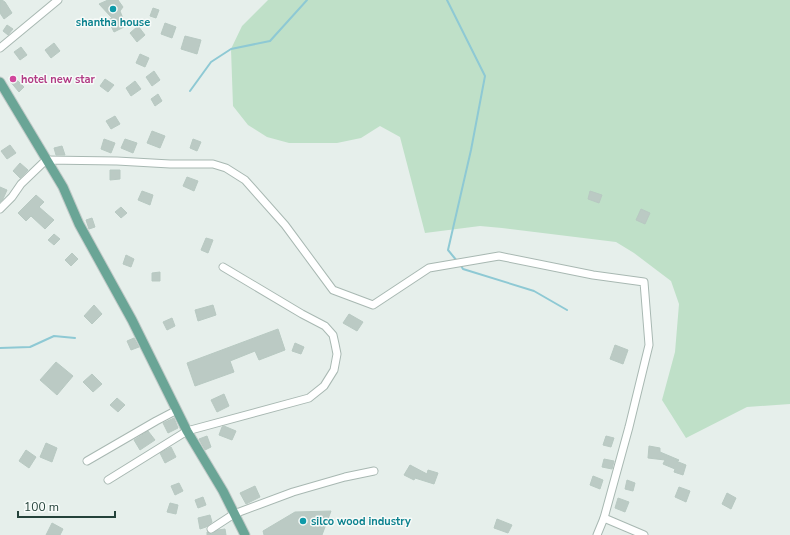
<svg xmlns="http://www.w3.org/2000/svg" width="790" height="535" viewBox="0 0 790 535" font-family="'Nunito Sans',sans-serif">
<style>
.green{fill:#bfe0c8}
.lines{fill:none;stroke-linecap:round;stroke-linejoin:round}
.stream{stroke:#8ec9d4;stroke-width:2}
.building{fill:#bbcac4;stroke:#b8c9c2}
.minor-casing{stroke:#a8b8b2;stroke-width:9}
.major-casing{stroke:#c2cac8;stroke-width:11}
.minor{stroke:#fff;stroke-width:7}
.major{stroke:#6aa596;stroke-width:9}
.culture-dot{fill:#0f9aa8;stroke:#f7fbf9;stroke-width:1.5}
.hotel-dot{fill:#d1479c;stroke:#f7fbf9;stroke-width:1.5}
.labels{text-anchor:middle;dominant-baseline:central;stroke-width:3;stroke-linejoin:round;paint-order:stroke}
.culture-label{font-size:11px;font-weight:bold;fill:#0d838f;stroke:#f7fbf9}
.hotel-label{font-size:11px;font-weight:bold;fill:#b23c85;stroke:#f7fbf9;text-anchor:start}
</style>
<rect width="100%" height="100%" fill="#e6efeb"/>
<!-- green -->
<polygon class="green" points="268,0 790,0 790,404 747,407 686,438 662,400 675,352 679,304 671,281 634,253 616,242 502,228 480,226 425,233 400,137 380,126 361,138 337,143 289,143 267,137 248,125 233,106 231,49 242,26"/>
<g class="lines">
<!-- stream -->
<g class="stream">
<polyline points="447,0 485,76 471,150 448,250 457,261"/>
<polyline points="190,91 211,62 231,49 270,41 307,0"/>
<polyline points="460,264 463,269 534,291 567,310"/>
<polyline points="0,348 30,347 54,336 75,338"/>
</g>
</g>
<!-- building -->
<g class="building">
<polygon points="0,0 2,0 5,2 12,13 4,19 0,13"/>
<polygon points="108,0 118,0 123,7 120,11 126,26 114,32 108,20 112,18 99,4"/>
<polygon points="153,8 159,10 156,18 150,16"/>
<polygon points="165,23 176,27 172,38 161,34"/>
<polygon points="7,25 13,29 8,35 3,31"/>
<polygon points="138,26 145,35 137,42 130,33"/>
<polygon points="185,36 201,40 197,54 181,49"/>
<polygon points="54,43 60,51 51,58 45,50"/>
<polygon points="21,47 27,55 20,60 14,52"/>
<polygon points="140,54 149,58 145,67 136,63"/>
<polygon points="154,71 160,80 152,86 146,77"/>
<polygon points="13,76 24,87 19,92 9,80"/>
<polygon points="105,79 114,85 108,92 100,86"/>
<polygon points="135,81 141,89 131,96 126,88"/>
<polygon points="158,94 162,101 155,106 151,99"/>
<polygon points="115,116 120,124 111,129 106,121"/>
<polygon points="152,131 165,136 160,148 147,143"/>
<polygon points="104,139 115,143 111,153 101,149"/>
<polygon points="125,139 137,143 133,153 121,148"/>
<polygon points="193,139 201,142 197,151 190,148"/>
<polygon points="10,145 16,153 7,159 1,151"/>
<polygon points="62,146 65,155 56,155 54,148"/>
<polygon points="20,163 28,170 20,178 13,171"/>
<polygon points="110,170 120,170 120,179 110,180"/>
<polygon points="187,177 198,181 194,191 183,186"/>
<polygon points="0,187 7,190 3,199 0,202"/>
<polygon points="142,191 153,195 150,205 138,200"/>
<polygon points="590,191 602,195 599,203 588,199"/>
<polygon points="36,195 44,202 39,207 54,220 45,229 31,216 26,221 18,213"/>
<polygon points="121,207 127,213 121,218 115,212"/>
<polygon points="641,209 650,213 645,224 636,220"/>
<polygon points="92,218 95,227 89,229 86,220"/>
<polygon points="54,234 60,239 54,245 48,240"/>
<polygon points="206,238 213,240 208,253 201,250"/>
<polygon points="72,253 78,259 71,266 65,260"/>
<polygon points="126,255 134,259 131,267 123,264"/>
<polygon points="160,272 160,281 152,281 152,273"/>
<polygon points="94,305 102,314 92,324 84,316"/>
<polygon points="213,305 216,315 198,321 195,310"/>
<polygon points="349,314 363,322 357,331 343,323"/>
<polygon points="172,318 175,326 167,330 163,322"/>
<polygon points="278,329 285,350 259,360 255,351 230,361 234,372 195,386 187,363"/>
<polygon points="134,338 139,347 131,350 127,341"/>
<polygon points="295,343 304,347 301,354 292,351"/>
<polygon points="615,345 628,350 623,364 610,359"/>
<polygon points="56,362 73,376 57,395 40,380"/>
<polygon points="92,374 102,384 93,392 83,382"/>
<polygon points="224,394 229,406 217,412 211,400"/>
<polygon points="117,398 125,405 118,412 110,405"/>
<polygon points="174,418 178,428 168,433 163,423"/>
<polygon points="224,426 236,431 232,440 219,435 222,427"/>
<polygon points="148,431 155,440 140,450 134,440"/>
<polygon points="207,436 211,447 205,450 199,439"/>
<polygon points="606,436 614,438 611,447 603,445"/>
<polygon points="46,443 57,448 52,462 40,457"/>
<polygon points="649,446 660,448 660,452 679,460 678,461 676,461 686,465 683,475 674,472 675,469 663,464 665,460 648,458"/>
<polygon points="171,447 176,457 165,463 160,453"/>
<polygon points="26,450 36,457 29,468 19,461"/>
<polygon points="604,459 614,461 612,469 602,467"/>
<polygon points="410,465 427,474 428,470 438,473 434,484 415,478 414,480 404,475"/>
<polygon points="593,476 603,480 600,489 590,485"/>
<polygon points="627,480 635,483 633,491 625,489"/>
<polygon points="179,483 183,491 175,495 171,486"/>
<polygon points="255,486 260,497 246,504 240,493"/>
<polygon points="679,487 690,491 686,502 675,497"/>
<polygon points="727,493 736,498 731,509 722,504"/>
<polygon points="203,497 206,505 198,508 195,500"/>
<polygon points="618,498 629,502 625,512 615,508"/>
<polygon points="170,503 178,505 176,514 167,512"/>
<polygon points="331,511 322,535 264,535 263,531 295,512"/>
<polygon points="210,515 212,522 206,527 200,529 198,518"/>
<polygon points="497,519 512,525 508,533 494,528"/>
<polygon points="52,523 63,529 60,535 46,535"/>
<polygon points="225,529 226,535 207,535 207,532 212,534 218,530"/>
</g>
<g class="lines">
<!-- minor casing -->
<g class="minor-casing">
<g id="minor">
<polyline points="0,48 58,0"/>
<polyline points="0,209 12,197 21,184 46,160 117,161 170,164 213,164 226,168 245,180 285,225 333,290 373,305 429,268 499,256 593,275 644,282 649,345 629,427 604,518 597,535"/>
<polyline points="87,461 156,421 177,410"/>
<polyline points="108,480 187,431 309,398 324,386 334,370 337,354 335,344 333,335 325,326 302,314 223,267"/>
<polyline points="604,518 644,535"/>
<polyline points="211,529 234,514 293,492 345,477 374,471"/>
</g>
</g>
<!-- major casing -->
<g class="major-casing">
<polyline id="major" points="0,82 63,187 79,224 132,320 187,431 223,491 245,535"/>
</g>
<!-- minor -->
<use href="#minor" class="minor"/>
<!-- major -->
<use href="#major" class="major"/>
</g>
<!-- markers -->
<g class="culture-dot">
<circle cx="113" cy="9" r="4"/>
<circle cx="303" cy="521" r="4"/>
</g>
<circle class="hotel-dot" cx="13" cy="79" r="4"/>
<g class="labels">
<!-- culture labels -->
<g class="culture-label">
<text x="113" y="22">shantha house</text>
<text x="311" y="521" text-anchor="start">silco wood industry</text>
</g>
<!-- hotel labels -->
<g class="hotel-label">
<text x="21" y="79">hotel new star</text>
</g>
</g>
<!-- scale -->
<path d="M18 511v6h97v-6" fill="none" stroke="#24423a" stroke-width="2"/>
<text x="24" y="511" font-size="12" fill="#24423a" stroke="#f7fbf9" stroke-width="3" paint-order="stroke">100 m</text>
</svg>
